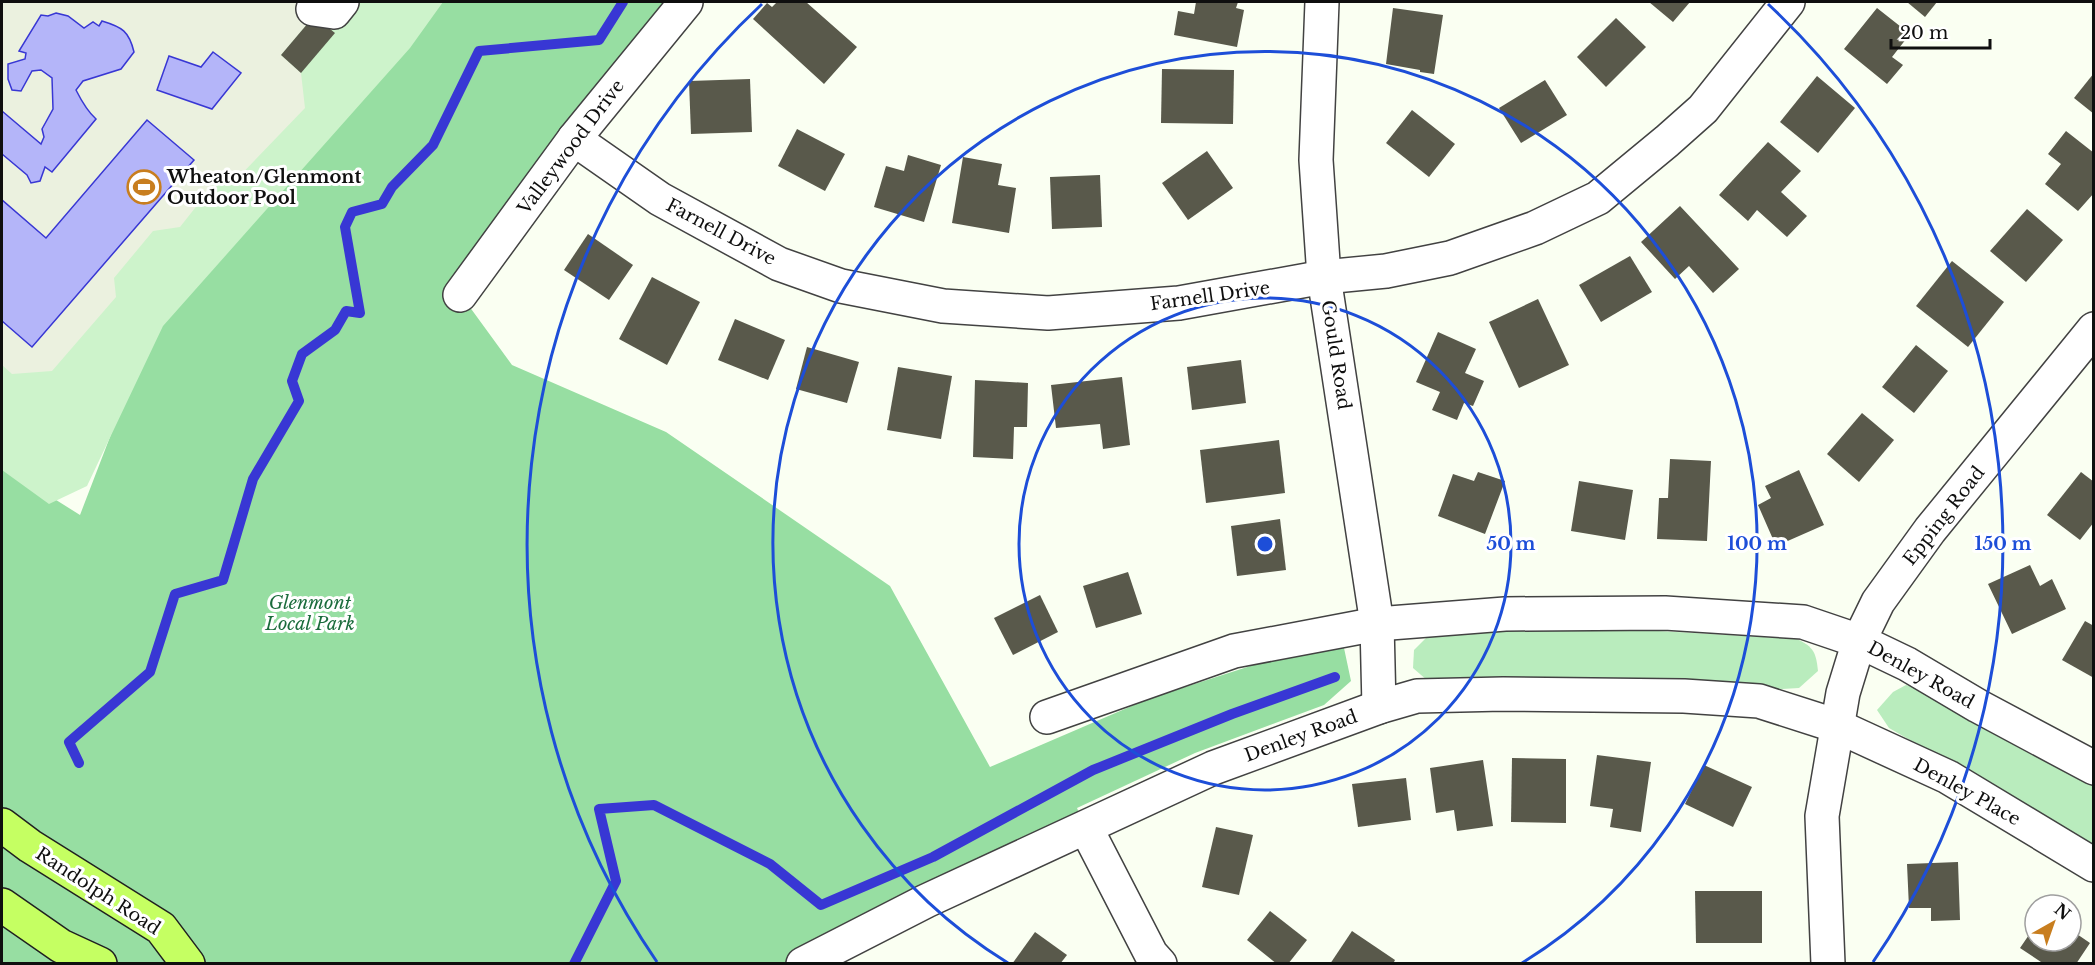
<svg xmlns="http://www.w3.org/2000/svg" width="2095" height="965" viewBox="0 0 2095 965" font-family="'Libre Baskerville',serif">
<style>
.green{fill:#b9ecbd}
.forest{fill:#97dea2}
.pitch{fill:#cdf3cb}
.plaza{fill:#ebf1df;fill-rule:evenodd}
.water{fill:#b4b5f9;stroke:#3837d4;stroke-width:1.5}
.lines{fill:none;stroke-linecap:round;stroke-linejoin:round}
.stream{stroke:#3837d4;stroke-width:10}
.building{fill:#59594b}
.minor-casing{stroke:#424242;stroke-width:36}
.major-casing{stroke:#202020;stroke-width:36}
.minor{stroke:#fff;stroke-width:33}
.major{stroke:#c5ff62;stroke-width:33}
.ring{fill:none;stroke:#1d4ed8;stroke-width:3}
.labels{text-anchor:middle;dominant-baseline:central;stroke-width:6;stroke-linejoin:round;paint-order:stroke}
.street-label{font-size:18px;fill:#0f0f0f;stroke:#fff}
.poi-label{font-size:18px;font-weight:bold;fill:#0f0f0f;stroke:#fff;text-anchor:start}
.park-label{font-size:18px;font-style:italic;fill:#1b6c3c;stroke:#fff}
.centre{fill:#1d4ed8;stroke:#fff;stroke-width:3}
.ring-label{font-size:18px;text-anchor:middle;font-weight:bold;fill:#1d4ed8;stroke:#fff;stroke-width:6;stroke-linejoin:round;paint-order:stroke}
</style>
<rect width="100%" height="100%" fill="#fafff2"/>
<!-- green -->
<g class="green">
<path d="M 1572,626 L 1797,639 C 1814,647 1816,653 1818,671 L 1799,688 L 1767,690 L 1428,681 L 1413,668 L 1414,650 L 1427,637 L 1448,629 Z"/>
<polygon points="1906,685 1924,690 2093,782 2093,845 1889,728 1877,710 1893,692"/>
</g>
<!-- forest -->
<polygon class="forest" points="415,2 686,2 461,295 512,365 666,432 890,586 990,767 1148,699 1266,661 1344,648 1351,681 1324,705 1195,753 1077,808 1086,828 803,963 2,963 2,466 80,515 168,286"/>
<!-- pitch -->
<polygon class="pitch" points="2,2 443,2 410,48 163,326 87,486 49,504 2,470"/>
<!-- plaza -->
<path class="plaza" d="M 3,2 L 313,2 L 314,16 L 281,55 L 301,73 L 305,108 L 231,185 L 214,184 L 180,227 L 153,231 L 114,278 L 116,297 L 52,371 L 12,374 L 2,365 L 2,321 L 32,347 L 147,120 L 46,238 L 2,200 L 2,154 L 28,175 L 45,166 L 52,172 L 89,113 L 86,105 L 81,100 L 76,89 L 83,81 L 121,69 L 99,26 L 84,28 L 75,20 L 56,13 L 48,16 L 19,51 L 26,53 L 25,59 L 17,60 L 21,91 L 32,71 L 41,70 L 52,78 L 53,110 L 42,129 L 44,137 L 41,144 L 2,111 ZM 169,56 L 201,67 L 230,87 L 212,109 Z"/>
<!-- water -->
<g class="water">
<path d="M 56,13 L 68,16 L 84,28 L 93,22 L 99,26 L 102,21 C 122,27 129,31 134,52 L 121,69 L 83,81 L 76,90 C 81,100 87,111 96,119 L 52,172 L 45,167 L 40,181 L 31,183 L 27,175 L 2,154 L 2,111 L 41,144 L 44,137 L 42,129 L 53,109 L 52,78 L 41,70 L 32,71 L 21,91 L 12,90 L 8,79 L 8,64 L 25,59 L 26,53 L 19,51 L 41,15 L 48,16 Z"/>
<polygon points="213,52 241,73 212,109 157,90 169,56 201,67"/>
<polygon points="147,120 194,160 32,347 2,321 2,200 46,238"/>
</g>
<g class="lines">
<!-- stream -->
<g class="stream">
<polyline points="79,763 69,742 150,672 175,594 223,580 253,479 299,401 292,381 302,354 335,330 346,311 360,313 345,227 352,212 382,204 392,187 433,145 479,51 599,40 623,2"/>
<polyline points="574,964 616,881 599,809 654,805 770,864 821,905 933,857 1093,770 1232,714 1335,677"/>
</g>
</g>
<!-- building -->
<g class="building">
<polygon points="777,2 806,2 857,47 824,84 753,19 767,3 772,7"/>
<polygon points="1196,2 1238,2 1236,8 1244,10 1237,47 1174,35 1178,11 1194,14"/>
<polygon points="1649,2 1690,2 1673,22"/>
<polygon points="1907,2 1937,2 1925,17"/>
<polygon points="1393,8 1443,15 1434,74 1420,72 1420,70 1386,64"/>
<polygon points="1877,8 1910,34 1892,57 1903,65 1887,84 1844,49"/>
<polygon points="314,16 335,33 301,73 281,55"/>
<polygon points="1616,18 1646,47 1606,87 1577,57"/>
<polygon points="1162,69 1234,70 1233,124 1161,123"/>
<polygon points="2094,73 2094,114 2074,98"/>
<polygon points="1817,76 1855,108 1818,153 1780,122"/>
<polygon points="750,79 752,132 691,134 689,81"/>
<polygon points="1545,80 1567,115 1521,143 1499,108"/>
<polygon points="1412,110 1455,144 1429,177 1386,143"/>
<polygon points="797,129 845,154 825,191 778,166"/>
<polygon points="2066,131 2094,153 2094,193 2078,211 2045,184 2061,164 2048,154"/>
<polygon points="1768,142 1801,171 1781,192 1807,216 1787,237 1757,210 1748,221 1719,195"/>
<polygon points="1207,151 1233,188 1188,220 1162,183"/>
<polygon points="908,155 941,165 924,222 874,207 886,166 904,171"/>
<polygon points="963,157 1002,164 998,185 1016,188 1009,233 952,223"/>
<polygon points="1100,175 1102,227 1052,229 1050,177"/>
<polygon points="1680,206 1739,269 1713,293 1689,266 1675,279 1641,242"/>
<polygon points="2027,209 2063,240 2026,282 1990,251"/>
<polygon points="588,234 633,265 609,300 564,270"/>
<polygon points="1630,256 1652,292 1601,322 1579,285"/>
<polygon points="1952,261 2004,302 1968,347 1916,306"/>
<polygon points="652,277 700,302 667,365 619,339"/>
<polygon points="1538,299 1569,365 1519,388 1489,322"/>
<polygon points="735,319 785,340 768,380 718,360"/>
<polygon points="1438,332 1476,349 1465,373 1484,381 1473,406 1464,403 1457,420 1432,410 1440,392 1416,382"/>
<polygon points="1916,345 1948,371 1914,413 1882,387"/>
<polygon points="807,347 859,362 847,403 796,389"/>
<polygon points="1241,360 1246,403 1192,410 1187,367"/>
<polygon points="898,367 952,376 941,439 887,430"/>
<polygon points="1122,377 1130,445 1103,449 1100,424 1056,428 1051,385"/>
<polygon points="975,380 1028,383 1027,427 1014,427 1013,459 973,457"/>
<polygon points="1862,413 1894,440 1859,482 1827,454"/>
<polygon points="1279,440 1285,493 1206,503 1200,450"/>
<polygon points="1670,459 1711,461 1707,541 1657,539 1659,498 1668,498"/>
<polygon points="1799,470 1824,525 1776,546 1758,505 1771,498 1765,486"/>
<polygon points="1478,472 1505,481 1485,534 1438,516 1453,474 1474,481"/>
<polygon points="2081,472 2094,482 2094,522 2080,540 2047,515"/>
<polygon points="1579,481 1633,490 1625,540 1571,531"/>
<polygon points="1280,519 1286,570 1237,576 1231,526"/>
<polygon points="2030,565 2040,586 2052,579 2066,609 2012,634 1988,584"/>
<polygon points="1128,572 1142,614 1096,628 1083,586"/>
<polygon points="1040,595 1058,632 1013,655 994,618"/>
<polygon points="2085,621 2094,626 2094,678 2062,660"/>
<polygon points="1597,755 1651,762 1641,832 1610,827 1613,809 1590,806"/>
<polygon points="1512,758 1566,759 1566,823 1511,822"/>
<polygon points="1483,760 1493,826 1457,831 1454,810 1436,813 1430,768"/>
<polygon points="1704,765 1752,787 1733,827 1685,804"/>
<polygon points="1406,778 1411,820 1358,827 1352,784"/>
<polygon points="1216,827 1253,835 1239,895 1202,887"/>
<polygon points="1958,862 1960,920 1931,921 1931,908 1909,908 1907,864"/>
<polygon points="1695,891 1762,891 1762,943 1696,943"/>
<polygon points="1270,911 1307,940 1288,964 1277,964 1247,940"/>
<polygon points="2035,926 2035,941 2071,941 2071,930 2090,943 2076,964 2044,964 2020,948"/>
<polygon points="1352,931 1395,960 1393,964 1330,964"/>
<polygon points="1035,932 1067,955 1060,964 1012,964"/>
</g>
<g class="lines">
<!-- minor casing -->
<g class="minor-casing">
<g id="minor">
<polyline points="1322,2 1316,160 1324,277 1377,624 1379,707"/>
<polyline points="313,9 334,12 342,2"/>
<polyline points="574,139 660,199 779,264 841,286 943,306 1048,313 1179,303 1324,277 1386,271 1450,258 1535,228 1598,198 1667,141 1703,109 1788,2"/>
<polyline points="460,295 574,139 686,2"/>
<polyline points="1047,717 1234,651 1377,624 1505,614 1665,613 1803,622 1859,641 1907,664 1978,706 2094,768"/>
<polyline points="1086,828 1151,954 1160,964"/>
<polyline points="803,964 926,901 1213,768 1379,707 1417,696 1503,694 1684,696 1759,701 1837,726 1948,777 2094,865"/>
<polyline points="1828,964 1822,816 1843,693 1859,641 1878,602 1930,530 2094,329"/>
</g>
</g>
<!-- major casing -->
<g class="major-casing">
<g id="major">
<polyline points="2,825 30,846 161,928 188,964"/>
<polyline points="2,905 61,946 100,964"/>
</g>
</g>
<!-- minor -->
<use href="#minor" class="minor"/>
<!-- major -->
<use href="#major" class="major"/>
</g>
<!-- distance rings -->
<g class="ring">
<circle cx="1265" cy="544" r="246"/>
<path d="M1008 963A492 492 0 1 1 1522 963"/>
<path d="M657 962A738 738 0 0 1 762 4M1768 4A738 738 0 0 1 1873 962"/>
</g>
<!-- icons -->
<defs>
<g id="stadium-ring" transform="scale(1.725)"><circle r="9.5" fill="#fff" stroke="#c87e1f" stroke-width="1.5"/><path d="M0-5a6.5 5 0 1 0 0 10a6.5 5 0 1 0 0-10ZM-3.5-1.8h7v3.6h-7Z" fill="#c87e1f"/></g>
</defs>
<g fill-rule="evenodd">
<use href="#stadium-ring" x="144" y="187"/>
</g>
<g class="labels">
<!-- street labels -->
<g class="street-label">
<text transform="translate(571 147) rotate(-53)">Valleywood Drive</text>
<text transform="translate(721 232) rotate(28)">Farnell Drive</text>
<text transform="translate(1210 296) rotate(-8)">Farnell Drive</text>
<text transform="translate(1336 355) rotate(81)">Gould Road</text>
<text transform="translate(1944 516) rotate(-52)">Epping Road</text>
<text transform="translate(1921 675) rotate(29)">Denley Road</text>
<text transform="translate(1301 736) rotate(-20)">Denley Road</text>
<text transform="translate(1967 792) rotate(29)">Denley Place</text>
<text transform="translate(98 891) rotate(33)">Randolph Road</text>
</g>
<!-- poi labels -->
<g class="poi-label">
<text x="167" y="177">Wheaton/Glenmont<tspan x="167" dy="21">Outdoor Pool</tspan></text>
</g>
<!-- park labels -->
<g class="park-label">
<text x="310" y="603">Glenmont<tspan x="310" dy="21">Local Park</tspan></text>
</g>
</g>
<circle cx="1265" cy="544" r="9" class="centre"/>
<g class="ring-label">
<text x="1511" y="550">50 m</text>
<text x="1757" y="550">100 m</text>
<text x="2003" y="550">150 m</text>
</g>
<!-- border -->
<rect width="2095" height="965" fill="none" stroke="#0f0f0f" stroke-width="6"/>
<!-- north arrow -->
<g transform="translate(2053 923) rotate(40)"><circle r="28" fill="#ffffff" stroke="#9f9f9f" stroke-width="1.5"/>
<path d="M0-4.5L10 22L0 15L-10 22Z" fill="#c87e1f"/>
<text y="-9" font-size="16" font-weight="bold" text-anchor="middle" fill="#0f0f0f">N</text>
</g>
<!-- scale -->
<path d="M1891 39v9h99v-9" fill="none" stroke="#0f0f0f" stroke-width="3"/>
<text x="1900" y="39" font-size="18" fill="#0f0f0f" stroke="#ffffff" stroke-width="4.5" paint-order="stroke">20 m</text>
</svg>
